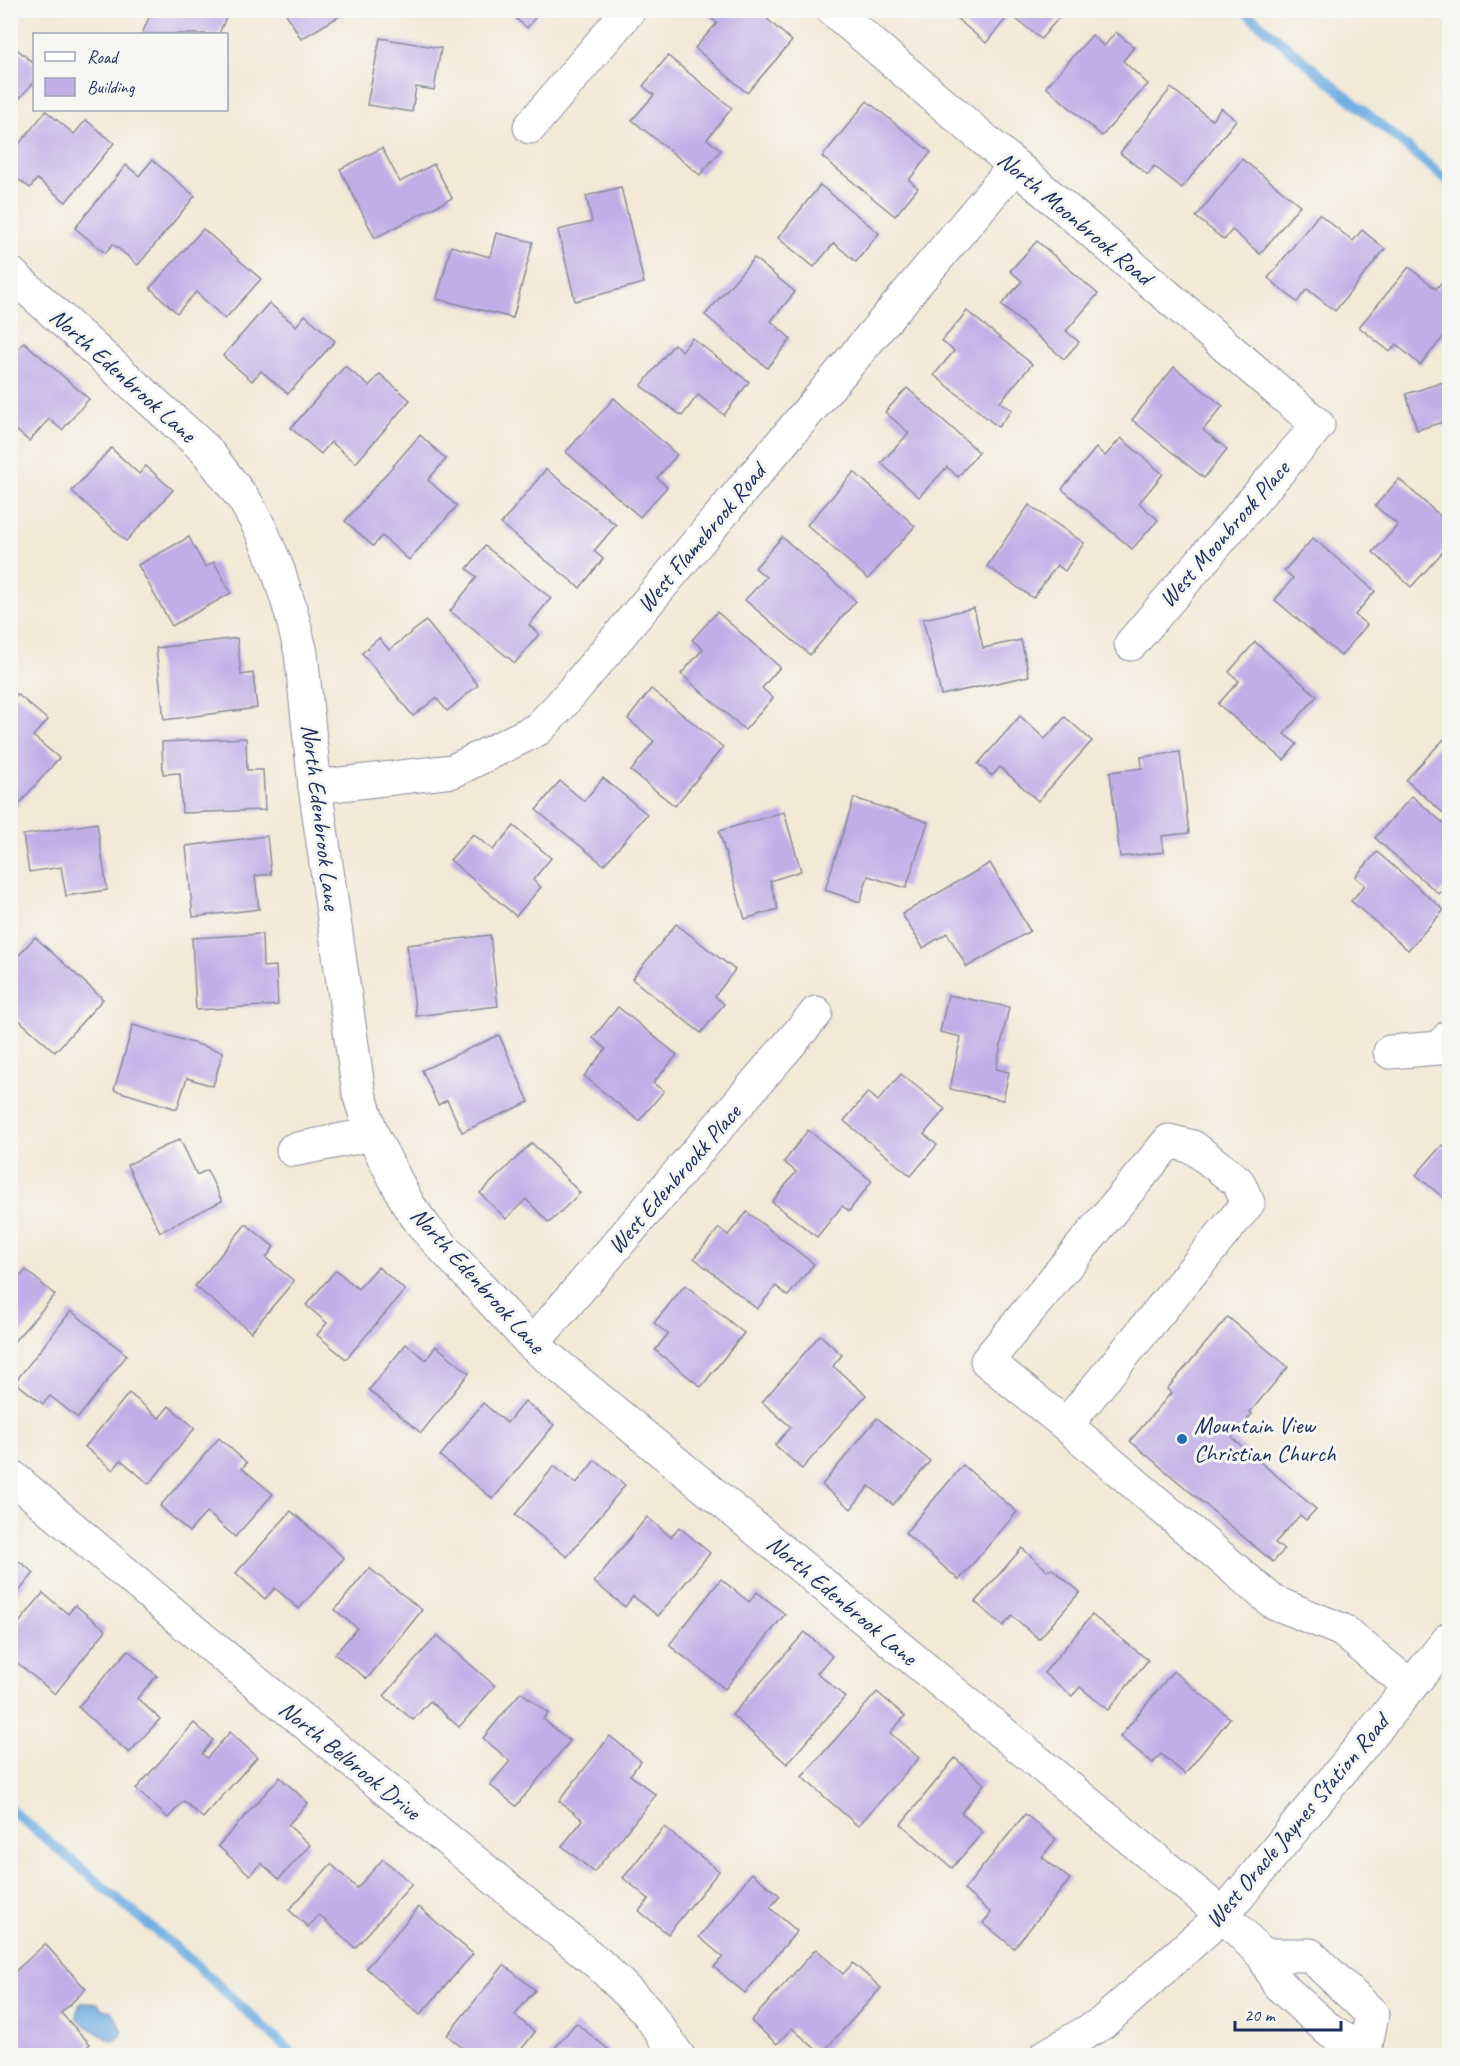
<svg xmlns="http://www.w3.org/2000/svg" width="1460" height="2066" viewBox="0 0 1460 2066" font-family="Caveat,sans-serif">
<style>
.water{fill:#6faee2;stroke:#456ea0;stroke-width:1.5}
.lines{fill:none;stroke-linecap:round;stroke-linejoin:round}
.stream{stroke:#6faee2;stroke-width:10}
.building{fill:#c0aee7}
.minor-casing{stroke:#868c9a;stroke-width:35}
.minor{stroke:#fff;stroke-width:33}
.poi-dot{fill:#1f6fb2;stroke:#f6f6f2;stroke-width:2}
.labels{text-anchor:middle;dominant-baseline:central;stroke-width:6;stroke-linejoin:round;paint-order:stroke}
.street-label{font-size:24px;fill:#1b2f5e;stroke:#f6f6f2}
.poi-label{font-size:24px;fill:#1b2f5e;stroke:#f6f6f2;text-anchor:start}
</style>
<rect width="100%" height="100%" fill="#f6f6f2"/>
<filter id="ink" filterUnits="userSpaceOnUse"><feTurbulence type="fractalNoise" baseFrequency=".0167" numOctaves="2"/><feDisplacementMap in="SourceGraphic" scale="12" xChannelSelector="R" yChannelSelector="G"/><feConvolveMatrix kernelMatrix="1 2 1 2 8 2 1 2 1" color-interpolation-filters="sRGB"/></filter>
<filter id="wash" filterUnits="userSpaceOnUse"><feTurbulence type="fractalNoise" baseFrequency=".008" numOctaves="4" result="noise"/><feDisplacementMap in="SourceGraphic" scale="24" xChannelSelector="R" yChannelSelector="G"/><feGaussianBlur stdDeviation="1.35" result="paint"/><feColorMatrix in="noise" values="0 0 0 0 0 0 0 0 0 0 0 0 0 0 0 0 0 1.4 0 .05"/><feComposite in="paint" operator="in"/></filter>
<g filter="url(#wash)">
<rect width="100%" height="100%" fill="#f2e9d6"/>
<!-- water -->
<path class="water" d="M 85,2002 L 97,2003 L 102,2009 L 111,2011 L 123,2031 L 120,2037 L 113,2041 C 108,2040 78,2021 77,2018 C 76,2013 78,2008 80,2004 Z"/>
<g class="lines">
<!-- stream -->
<g class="stream">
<polyline points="1243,10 1450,183"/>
<polyline points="10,1809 192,1961 295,2056"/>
</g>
</g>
<g id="blocks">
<!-- building -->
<g class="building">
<polygon points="152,10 229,10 219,34 142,34"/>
<polygon points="284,10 350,10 301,39"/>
<polygon points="506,10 541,10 527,28"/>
<polygon points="713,10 757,10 792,41 747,93 695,48 717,23 708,16"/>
<polygon points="962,10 1065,10 1041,39 1010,14 986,43 956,18"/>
<polygon points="1116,32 1134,47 1123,61 1148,84 1102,136 1046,87 1092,35 1104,46"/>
<polygon points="380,38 441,48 434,90 416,87 412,112 367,105"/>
<polygon points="16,48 34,64 34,82 10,109 10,54"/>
<polygon points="668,56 732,108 707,139 721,150 700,175 632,120 654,95 643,86"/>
<polygon points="1171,88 1212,120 1221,108 1236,120 1182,188 1154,166 1148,175 1120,153"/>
<polygon points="867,101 931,152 909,180 918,188 895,216 822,157"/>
<polygon points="46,111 74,134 86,120 114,143 66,202 37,179 30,188 10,173 10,155"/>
<polygon points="382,148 400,182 434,164 452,198 375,238 340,169"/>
<polygon points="1242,159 1300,205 1260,254 1232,230 1224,240 1196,217"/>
<polygon points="152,160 195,196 138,265 113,244 105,253 75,228 126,165 139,176"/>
<polygon points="820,185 879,233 856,262 834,243 814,267 778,238"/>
<polygon points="621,187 644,283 575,301 558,230 592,222 586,196"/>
<polygon points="1319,214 1353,241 1362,230 1385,249 1335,311 1307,289 1297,302 1268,278"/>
<polygon points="203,229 261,279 225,319 196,292 177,313 150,288"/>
<polygon points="496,233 533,242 513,318 437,299 451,246 490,257"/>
<polygon points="1037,241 1098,294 1066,331 1079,342 1064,359 1001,305 1022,281 1010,271"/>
<polygon points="754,258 795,292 771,321 791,339 767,368 705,315"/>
<polygon points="1409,267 1436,289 1447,276 1450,278 1450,329 1420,365 1396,344 1390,352 1359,327"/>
<polygon points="269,303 296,326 305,315 335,341 288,394 261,371 252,381 223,356"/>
<polygon points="967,311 1032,364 1000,402 1012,410 998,427 934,375 954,351 942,341"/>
<polygon points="692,338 749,382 724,415 698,395 682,416 641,386 674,344 682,351"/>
<polygon points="24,342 89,399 62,430 49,419 29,441 10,425 10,358"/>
<polygon points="345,366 369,386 380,374 410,400 356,463 331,442 321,454 291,428"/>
<polygon points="1174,367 1223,406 1203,430 1227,449 1204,478 1132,420"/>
<polygon points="1450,380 1450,441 1449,441 1443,422 1417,430 1406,394"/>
<polygon points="907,388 979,452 958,477 947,467 919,497 881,463 909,433 885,412"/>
<polygon points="614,398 677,455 657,478 667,487 640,517 566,452"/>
<polygon points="420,435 446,459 428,480 457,506 409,560 382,536 373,546 345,521"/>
<polygon points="1121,438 1163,474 1139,503 1158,520 1132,549 1062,489 1096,448 1105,456"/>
<polygon points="111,448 139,474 146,466 173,490 126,541 72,491"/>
<polygon points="546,469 616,525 594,551 603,559 580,588 501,524"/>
<polygon points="854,472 915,526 868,579 807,525"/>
<polygon points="1399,479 1450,525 1450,544 1411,587 1373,552 1398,525 1375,506"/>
<polygon points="1029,505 1084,543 1065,571 1057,565 1033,598 987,566"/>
<polygon points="189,537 205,567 214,562 231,593 172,626 138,565"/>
<polygon points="782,537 856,601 810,655 745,600 766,577 755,568"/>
<polygon points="1313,538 1375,591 1355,615 1367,625 1341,656 1275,600 1293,578 1284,571"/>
<polygon points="485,546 551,598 529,625 539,634 515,663 450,611 477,577 467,569"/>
<polygon points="974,608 983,648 1021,640 1029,676 941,695 923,619"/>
<polygon points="717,612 780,667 762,688 773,698 745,730 681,674 703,649 692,640"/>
<polygon points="426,621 478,685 447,711 436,698 413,716 362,653 379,638 389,650"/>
<polygon points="237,638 241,675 253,673 257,708 164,720 156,648"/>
<polygon points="1255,642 1317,696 1284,734 1297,744 1284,760 1218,704 1239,681 1229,672"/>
<polygon points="651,689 723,747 675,806 631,771 654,741 628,719"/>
<polygon points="17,694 48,720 33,736 59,758 13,811 10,809 10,701"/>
<polygon points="1020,716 1045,739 1065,717 1092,741 1038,801 1000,767 992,776 978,764"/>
<polygon points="246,738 247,770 263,770 265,810 182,813 180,773 163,774 162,742"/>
<polygon points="1444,739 1450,744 1450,819 1406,780"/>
<polygon points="1180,752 1189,833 1162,836 1164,852 1120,857 1110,772 1142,768 1141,757"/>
<polygon points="603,778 647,814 604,865 536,810 560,781 584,801"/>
<polygon points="1412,796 1450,829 1450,885 1448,884 1439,894 1375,838"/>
<polygon points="854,798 928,822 906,888 868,876 860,902 825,890"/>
<polygon points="784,812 801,871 770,881 778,909 745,919 719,831"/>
<polygon points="97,823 107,890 66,896 61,867 29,872 23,835"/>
<polygon points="514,826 551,858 533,880 541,887 516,916 450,860 473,834 493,850"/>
<polygon points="267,836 271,874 255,876 259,909 193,917 186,846"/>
<polygon points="1377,852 1444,910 1408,950 1351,901 1365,885 1355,877"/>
<polygon points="990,863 1030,931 967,967 947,933 923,948 902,914"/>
<polygon points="676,924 735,970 715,996 724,1004 701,1033 632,979"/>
<polygon points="262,934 263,967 276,966 278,1005 196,1010 192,938"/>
<polygon points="490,935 498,1006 416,1016 407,945"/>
<polygon points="35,937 103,999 55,1052 10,1012 10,965"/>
<polygon points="948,995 1009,1007 996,1069 1009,1072 1003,1100 950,1089 961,1037 940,1032"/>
<polygon points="618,1007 677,1055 653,1083 664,1091 639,1121 584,1076 606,1049 593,1038"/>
<polygon points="133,1025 223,1052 213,1086 187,1078 177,1109 114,1090"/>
<polygon points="499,1035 529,1102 462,1132 447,1100 438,1105 422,1070"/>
<polygon points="901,1074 945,1109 924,1134 937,1145 911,1176 844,1121 868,1092 878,1101"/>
<polygon points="808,1130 872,1181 849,1211 842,1206 817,1237 772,1202 796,1172 784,1162"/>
<polygon points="180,1139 197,1175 207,1170 222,1201 160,1232 127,1165"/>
<polygon points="532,1143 580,1193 549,1223 526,1199 506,1219 480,1193"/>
<polygon points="1442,1145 1450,1151 1450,1203 1416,1175"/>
<polygon points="747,1212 814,1264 788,1296 776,1286 757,1309 694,1258 719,1228 728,1235"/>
<polygon points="246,1224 274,1247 266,1258 294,1281 251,1332 195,1286"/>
<polygon points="378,1267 405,1290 346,1359 317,1335 327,1323 306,1305 336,1270 358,1289"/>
<polygon points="26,1270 55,1295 10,1346 10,1278 15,1282"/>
<polygon points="685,1285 744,1333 701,1387 655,1350 668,1334 654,1323"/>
<polygon points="71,1311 127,1355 78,1418 50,1396 43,1404 15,1382"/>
<polygon points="1228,1317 1288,1367 1250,1412 1252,1414 1232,1438 1316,1509 1306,1520 1300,1515 1275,1543 1284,1550 1273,1562 1130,1441 1171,1393 1167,1389"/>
<polygon points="820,1335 842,1355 833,1366 866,1395 802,1469 775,1445 791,1427 762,1402"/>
<polygon points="406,1344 426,1360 436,1346 469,1373 421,1433 369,1390"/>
<polygon points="129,1393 159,1418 169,1406 195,1428 149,1484 121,1460 113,1470 85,1447"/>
<polygon points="525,1401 554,1425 493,1499 440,1456 483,1403 507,1423"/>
<polygon points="877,1418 930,1461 893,1505 869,1486 851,1509 822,1485"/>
<polygon points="219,1438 247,1463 242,1468 273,1494 235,1537 207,1512 189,1532 160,1506"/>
<polygon points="595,1460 625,1485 567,1557 515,1515 554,1466 576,1484"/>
<polygon points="963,1465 1017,1512 959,1580 905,1533"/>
<polygon points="291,1511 344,1558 299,1609 275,1588 265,1599 236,1573"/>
<polygon points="647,1517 671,1537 679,1527 710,1553 658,1616 633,1596 625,1607 594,1582"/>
<polygon points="1022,1548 1048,1571 1051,1568 1080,1592 1039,1639 1012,1616 1003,1626 975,1602"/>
<polygon points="10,1554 34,1573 10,1602"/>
<polygon points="369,1568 422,1610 367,1679 335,1654 357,1628 335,1610"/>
<polygon points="721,1579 749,1602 757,1592 785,1614 725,1689 669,1645"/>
<polygon points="43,1593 68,1614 75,1605 106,1630 55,1694 10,1657 10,1634"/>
<polygon points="1092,1615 1148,1660 1108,1710 1080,1687 1072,1696 1044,1673"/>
<polygon points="805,1632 832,1656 817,1673 845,1697 787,1764 732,1715"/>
<polygon points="437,1635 495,1686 459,1727 430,1701 413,1720 384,1696"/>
<polygon points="128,1650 157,1676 137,1698 160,1719 129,1753 78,1707"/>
<polygon points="1173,1671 1230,1718 1185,1774 1161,1754 1153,1763 1120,1737"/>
<polygon points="521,1692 548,1713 543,1719 570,1741 516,1806 490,1785 510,1761 483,1738"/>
<polygon points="877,1692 905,1716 890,1733 919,1758 858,1826 802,1777"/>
<polygon points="194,1723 213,1740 202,1754 207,1758 230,1732 257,1757 203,1818 184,1801 168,1818 136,1789"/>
<polygon points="610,1736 641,1761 630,1775 656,1795 594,1872 562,1846 583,1820 559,1801"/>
<polygon points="955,1758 984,1784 961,1813 983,1832 952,1868 901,1824"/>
<polygon points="280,1777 308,1803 288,1825 310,1845 279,1879 261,1863 250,1875 218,1846"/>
<polygon points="1025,1814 1056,1839 1042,1857 1070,1879 1014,1948 983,1923 991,1913 964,1890"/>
<polygon points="664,1827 719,1871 668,1934 639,1911 649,1899 623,1878"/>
<polygon points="383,1859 412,1884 355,1948 319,1915 308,1927 289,1910 331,1864 357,1888"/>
<polygon points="752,1873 780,1896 770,1908 797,1931 745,1993 714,1967 723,1957 699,1937"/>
<polygon points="419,1907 473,1954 420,2015 366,1968"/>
<polygon points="45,1944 86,1989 61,2013 90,2044 78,2056 10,2056 10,1976"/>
<polygon points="816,1949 843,1974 853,1963 881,1988 821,2054 792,2028 777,2044 751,2021"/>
<polygon points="504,1965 535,1990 515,2015 535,2032 516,2056 491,2056 484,2050 479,2056 472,2056 447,2035"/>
<polygon points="576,2023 609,2050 605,2056 548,2056"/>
</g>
</g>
</g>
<g filter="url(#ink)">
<use href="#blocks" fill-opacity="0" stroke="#868c9a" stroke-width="1.5"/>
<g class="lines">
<!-- minor casing -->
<g class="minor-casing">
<g id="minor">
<polyline points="833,10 1318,425 1131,644"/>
<polyline points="530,127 629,10"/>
<polyline points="10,273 205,449 245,501 261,530 278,570 291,612 301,653 315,787 359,1094 372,1134 409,1206 426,1229 532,1344 1223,1915 1263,1955 1278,1984 1331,2032 1365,2051"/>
<polyline points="315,787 453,771 538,729 560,706 1014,167"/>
<polyline points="1390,1052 1439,1048 1450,1036"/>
<polyline points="293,1150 372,1134"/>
<polyline points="532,1344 816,1013"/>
<polyline points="1066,1425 987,1361 1169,1141 1193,1147 1238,1182 1248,1203 1066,1425 1273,1602 1342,1630 1410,1686"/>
<polyline points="10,1475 203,1639 599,1964 646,2010 678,2056"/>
<polyline points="1263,1955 1310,1955 1372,2014 1365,2051 1367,2056"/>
<polyline points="1046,2056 1102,2023 1223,1915 1450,1638"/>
</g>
</g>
<!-- minor -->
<use href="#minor" class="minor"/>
</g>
</g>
<!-- markers -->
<circle class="poi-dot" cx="1182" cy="1439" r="6"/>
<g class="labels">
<!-- street labels -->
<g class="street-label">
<text transform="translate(1075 218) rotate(40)">North Moonbrook Road</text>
<text transform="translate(123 375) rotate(42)">North Edenbrook Lane</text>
<text transform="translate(1224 534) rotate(-49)">West Moonbrook Place</text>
<text transform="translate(701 538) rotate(-50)">West Flamebrook Road</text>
<text transform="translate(321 817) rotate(83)">North Edenbrook Lane</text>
<text transform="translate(674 1179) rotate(-49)">West Edenbrookk Place</text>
<text transform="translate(478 1280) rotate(48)">North Edenbrook Lane</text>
<text transform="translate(842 1600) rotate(40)">North Edenbrook Lane</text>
<text transform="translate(350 1760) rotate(39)">North Belbrook Drive</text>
<text transform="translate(1297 1821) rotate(-50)">West Oracle Jaynes Station Road</text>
</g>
<!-- poi labels -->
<g class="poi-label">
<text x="1194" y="1425">Mountain View<tspan x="1194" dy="28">Christian Church</tspan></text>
</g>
</g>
<!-- margin -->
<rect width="1460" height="2066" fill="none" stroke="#f6f6f2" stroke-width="36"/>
<!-- legend -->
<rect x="33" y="33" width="195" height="78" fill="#f6f6f2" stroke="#9ea6b7" stroke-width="1.5"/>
<rect x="45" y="52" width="30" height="9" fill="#ffffff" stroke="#9ea6b7" stroke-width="1.5"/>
<text x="87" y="63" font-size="18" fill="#1b2f5e">Road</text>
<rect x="45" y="78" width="30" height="18" fill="#c0aee7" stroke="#9ea6b7" stroke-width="1.5"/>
<text x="87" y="93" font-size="18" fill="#1b2f5e">Building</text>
<!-- scale -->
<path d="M1235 2021v9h106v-9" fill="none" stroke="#1b2f5e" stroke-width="3"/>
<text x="1244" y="2021" font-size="18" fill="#1b2f5e" stroke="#f6f6f2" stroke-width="4.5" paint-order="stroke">20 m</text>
</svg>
